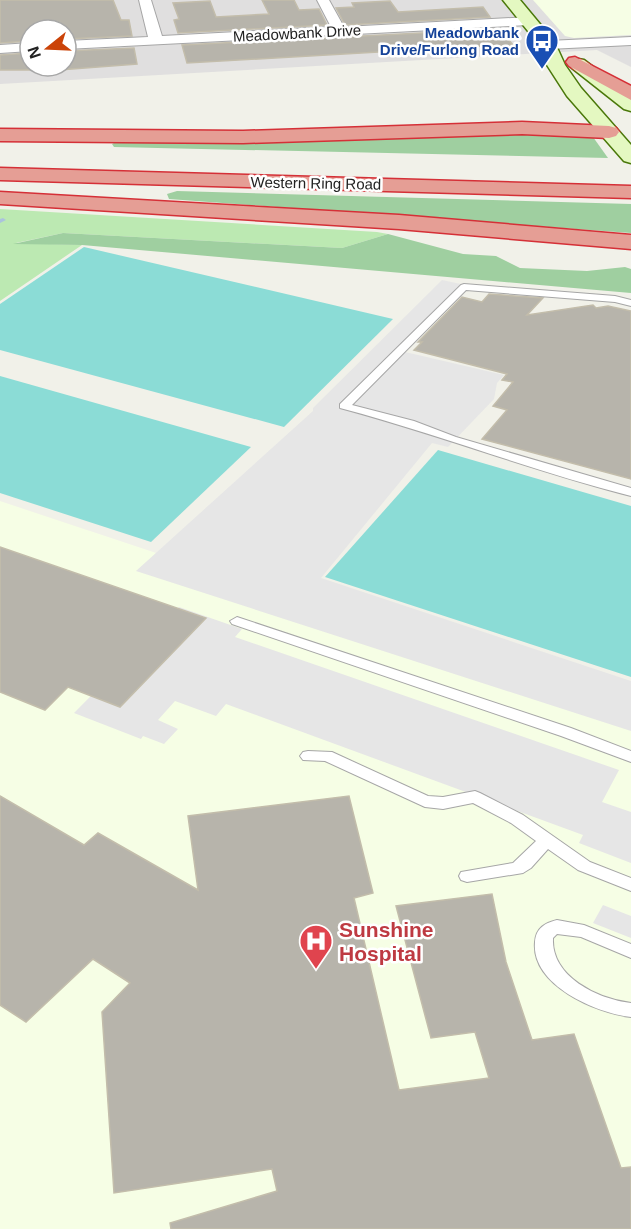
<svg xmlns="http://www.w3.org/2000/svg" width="631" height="1229" viewBox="0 0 631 1229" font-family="Helvetica,sans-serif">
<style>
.residential{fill:#e0dfdf;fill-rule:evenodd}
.education{fill:#f6fee5}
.grass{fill:#bce9b2}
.forest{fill:#9fcfa0}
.pitch{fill:#8bdcd6}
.parking{fill:#e6e6e6}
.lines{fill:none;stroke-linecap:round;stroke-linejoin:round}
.stream{fill:#abc3dd;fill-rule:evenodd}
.building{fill:#b7b4ab;stroke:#c3bdab;stroke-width:1.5}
.lane-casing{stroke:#a6a6a6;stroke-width:2}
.street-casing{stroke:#a6a6a6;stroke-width:2}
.secondary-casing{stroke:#4a7809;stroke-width:3}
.highway-casing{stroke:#d53037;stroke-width:3}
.lane{fill:#fff;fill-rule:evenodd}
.street{fill:#fff;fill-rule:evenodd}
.secondary{fill:#e4f8c1;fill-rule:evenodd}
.highway{fill:#e59e95;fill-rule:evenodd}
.labels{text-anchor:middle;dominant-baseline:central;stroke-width:5;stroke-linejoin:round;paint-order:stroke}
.far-transit-label{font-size:15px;font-weight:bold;fill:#164399;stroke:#fff;text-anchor:end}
.far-street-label{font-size:15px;fill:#222;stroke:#fff}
.near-health-label{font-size:21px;font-weight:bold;fill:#be3a42;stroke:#fff;text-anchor:start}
</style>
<rect width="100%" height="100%" fill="#f1f1e9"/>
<!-- residential -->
<path class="residential" d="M 0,0 L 631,0 L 631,67 L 597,50 L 0,84 ZM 30,30 L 66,30 L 66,66 L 30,66 Z"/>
<!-- education -->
<g class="education">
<polygon points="533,0 631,0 631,35 574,38 565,36"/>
<polygon points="0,501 631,711 631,1229 0,1229"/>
</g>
<!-- grass -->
<polygon class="grass" points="0,209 377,232 388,234 342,248 63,233 16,243 82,245 0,301"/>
<!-- forest -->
<g class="forest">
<polygon points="522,131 593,137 608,158 114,147 112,144 118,141"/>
<polygon points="177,191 631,204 631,233 169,199 167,194"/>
<polygon points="63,233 342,248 388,234 463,254 496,256 520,268 587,271 625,267 631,269 631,293 82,245 13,244"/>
</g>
<!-- pitch -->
<g class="pitch">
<polygon points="84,247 393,319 284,427 0,350 0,304"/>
<polygon points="0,376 251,447 151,542 0,493"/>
<polygon points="438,450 631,506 631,677 325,577"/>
</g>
<!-- parking -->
<g class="parking">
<polygon points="442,280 470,286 405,352 504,375 497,383 494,399 448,447 432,443 321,578 631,681 631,731 136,571 313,411 313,408"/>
<polygon points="179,607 242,629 235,637 619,770 602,802 631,812 631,863 579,843 583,835 226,704 216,716 175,701 158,720 178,729 164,744 143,736 141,739 74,713"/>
<polygon points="603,905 631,916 631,938 593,923"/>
</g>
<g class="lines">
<!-- stream -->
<polygon class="stream" points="0,219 3,218 6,220 0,223"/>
</g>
<!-- building -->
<g class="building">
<polygon points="0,0 113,0 121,20 129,20 132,36 66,39 66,30 30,30 30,41 0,43"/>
<polygon points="262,0 294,0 299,10 319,9 327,25 178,33 174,20 179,19 173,3 210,1 216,17 269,14"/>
<polygon points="390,1 398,12 483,7 490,17 345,25 336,8 354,7 352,3"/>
<polygon points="500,29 513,45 511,45 513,47 484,49 482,46 187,63 182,45"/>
<polygon points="134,48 137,64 59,70 0,70 0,55 30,53 30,66 66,66 66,51"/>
<polygon points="489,294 543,298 527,315 593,305 596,308 608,306 631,311 631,479 482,439 507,410 493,406 513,382 502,380 507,374 414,350 422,342 418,342 462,297 482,302"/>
<polygon points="0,547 206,618 120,707 68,687 45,710 0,692"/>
<polygon points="0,796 84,845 98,833 198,890 188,816 349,796 373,893 354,898 399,1090 489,1078 475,1032 431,1038 396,906 492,894 506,962 532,1040 574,1034 621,1168 631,1167 631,1229 171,1229 170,1223 277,1191 272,1169 114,1193 102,1012 130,983 93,959 26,1022 0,1005"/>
</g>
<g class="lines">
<!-- lane casing -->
<g class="lane-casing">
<g id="lane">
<path d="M 464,284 L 615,296 L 631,300 L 631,306 L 615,302 L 466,290 L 352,405 L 414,421 L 456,437 L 631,488 L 631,496 C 533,471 438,434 340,408 L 340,404 L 461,285 Z"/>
<polygon points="237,617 571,728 631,751 631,762 561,736 232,624 230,621"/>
<polygon points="308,751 332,752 428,796 443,797 475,791 480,793 523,815 590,862 631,878 631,891 578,870 548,849 531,868 523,873 467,882 461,880 459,876 461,872 513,863 536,841 511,823 473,803 443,809 425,807 325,761 303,760 300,756 303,752"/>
<path d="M 557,920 L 584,925 L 631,944 L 631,958 L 581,937 L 557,934 L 553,938 C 551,977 598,999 631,1003 L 631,1017 C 596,1013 531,985 535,942 C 536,928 545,923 557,920 Z"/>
</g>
</g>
<!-- street casing -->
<g class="street-casing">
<g id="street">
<polygon points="139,0 151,0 162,36 331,27 317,0 329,0 344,27 529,17 535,21 529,25 66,49 66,41 148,37"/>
<polygon points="631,37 631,45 548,49 541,45 548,41"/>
<polygon points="30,43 30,51 0,53 0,45"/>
</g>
</g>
<!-- secondary casing -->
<g class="secondary-casing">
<g id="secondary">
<polygon points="503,0 520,0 554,41 565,65 581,88 631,145 631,163 624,161 567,96 547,65 540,46"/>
<polygon points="578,59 584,60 631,96 631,111 624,109 572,68 569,64 572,60"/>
</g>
</g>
<!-- highway casing -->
<g class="highway-casing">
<g id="highway">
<polygon points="575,57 631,86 631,100 569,66 566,62 569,58"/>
<polygon points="522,122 609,126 616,128 619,132 616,136 609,138 522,134 243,143 0,141 0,129 243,131"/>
<polygon points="0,168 631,186 631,198 0,180"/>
<polygon points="0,192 399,215 631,235 631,249 399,229 0,204"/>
</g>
</g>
<!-- lane -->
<use href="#lane" class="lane"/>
<!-- street -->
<use href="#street" class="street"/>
<!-- secondary -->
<use href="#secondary" class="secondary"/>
<!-- highway -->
<use href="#highway" class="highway"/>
</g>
<!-- icons -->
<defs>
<g id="bus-pin" transform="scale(1.725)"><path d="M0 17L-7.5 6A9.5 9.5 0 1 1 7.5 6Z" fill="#1a4fb4" stroke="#fff"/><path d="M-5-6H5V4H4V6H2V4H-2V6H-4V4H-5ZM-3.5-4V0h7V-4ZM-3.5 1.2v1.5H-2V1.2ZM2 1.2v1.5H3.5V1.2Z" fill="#fff"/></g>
<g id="hospital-pin" transform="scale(1.725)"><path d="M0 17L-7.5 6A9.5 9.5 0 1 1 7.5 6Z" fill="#e0444e" stroke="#fff"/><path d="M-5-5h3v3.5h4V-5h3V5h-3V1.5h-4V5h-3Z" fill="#fff"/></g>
</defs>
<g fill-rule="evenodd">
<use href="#bus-pin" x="542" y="41"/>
<use href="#hospital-pin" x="316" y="941"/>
</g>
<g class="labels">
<!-- far-transit labels -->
<g class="far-transit-label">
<text x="519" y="32">Meadowbank<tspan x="519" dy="17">Drive/Furlong Road</tspan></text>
</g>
<!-- far-street labels -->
<g class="far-street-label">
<text transform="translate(297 33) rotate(-3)">Meadowbank Drive</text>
<text transform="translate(316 183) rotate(1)">Western Ring Road</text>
</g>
<!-- near-health labels -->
<g class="near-health-label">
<text x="339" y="929">Sunshine<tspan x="339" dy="24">Hospital</tspan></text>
</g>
</g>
<!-- north arrow -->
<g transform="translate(48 48) rotate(252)"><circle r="28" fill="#ffffff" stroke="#a7a7a7" stroke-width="1.5"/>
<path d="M0-4.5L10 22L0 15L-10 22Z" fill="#cb4308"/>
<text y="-9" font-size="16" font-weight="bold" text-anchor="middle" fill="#222222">N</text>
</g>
</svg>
